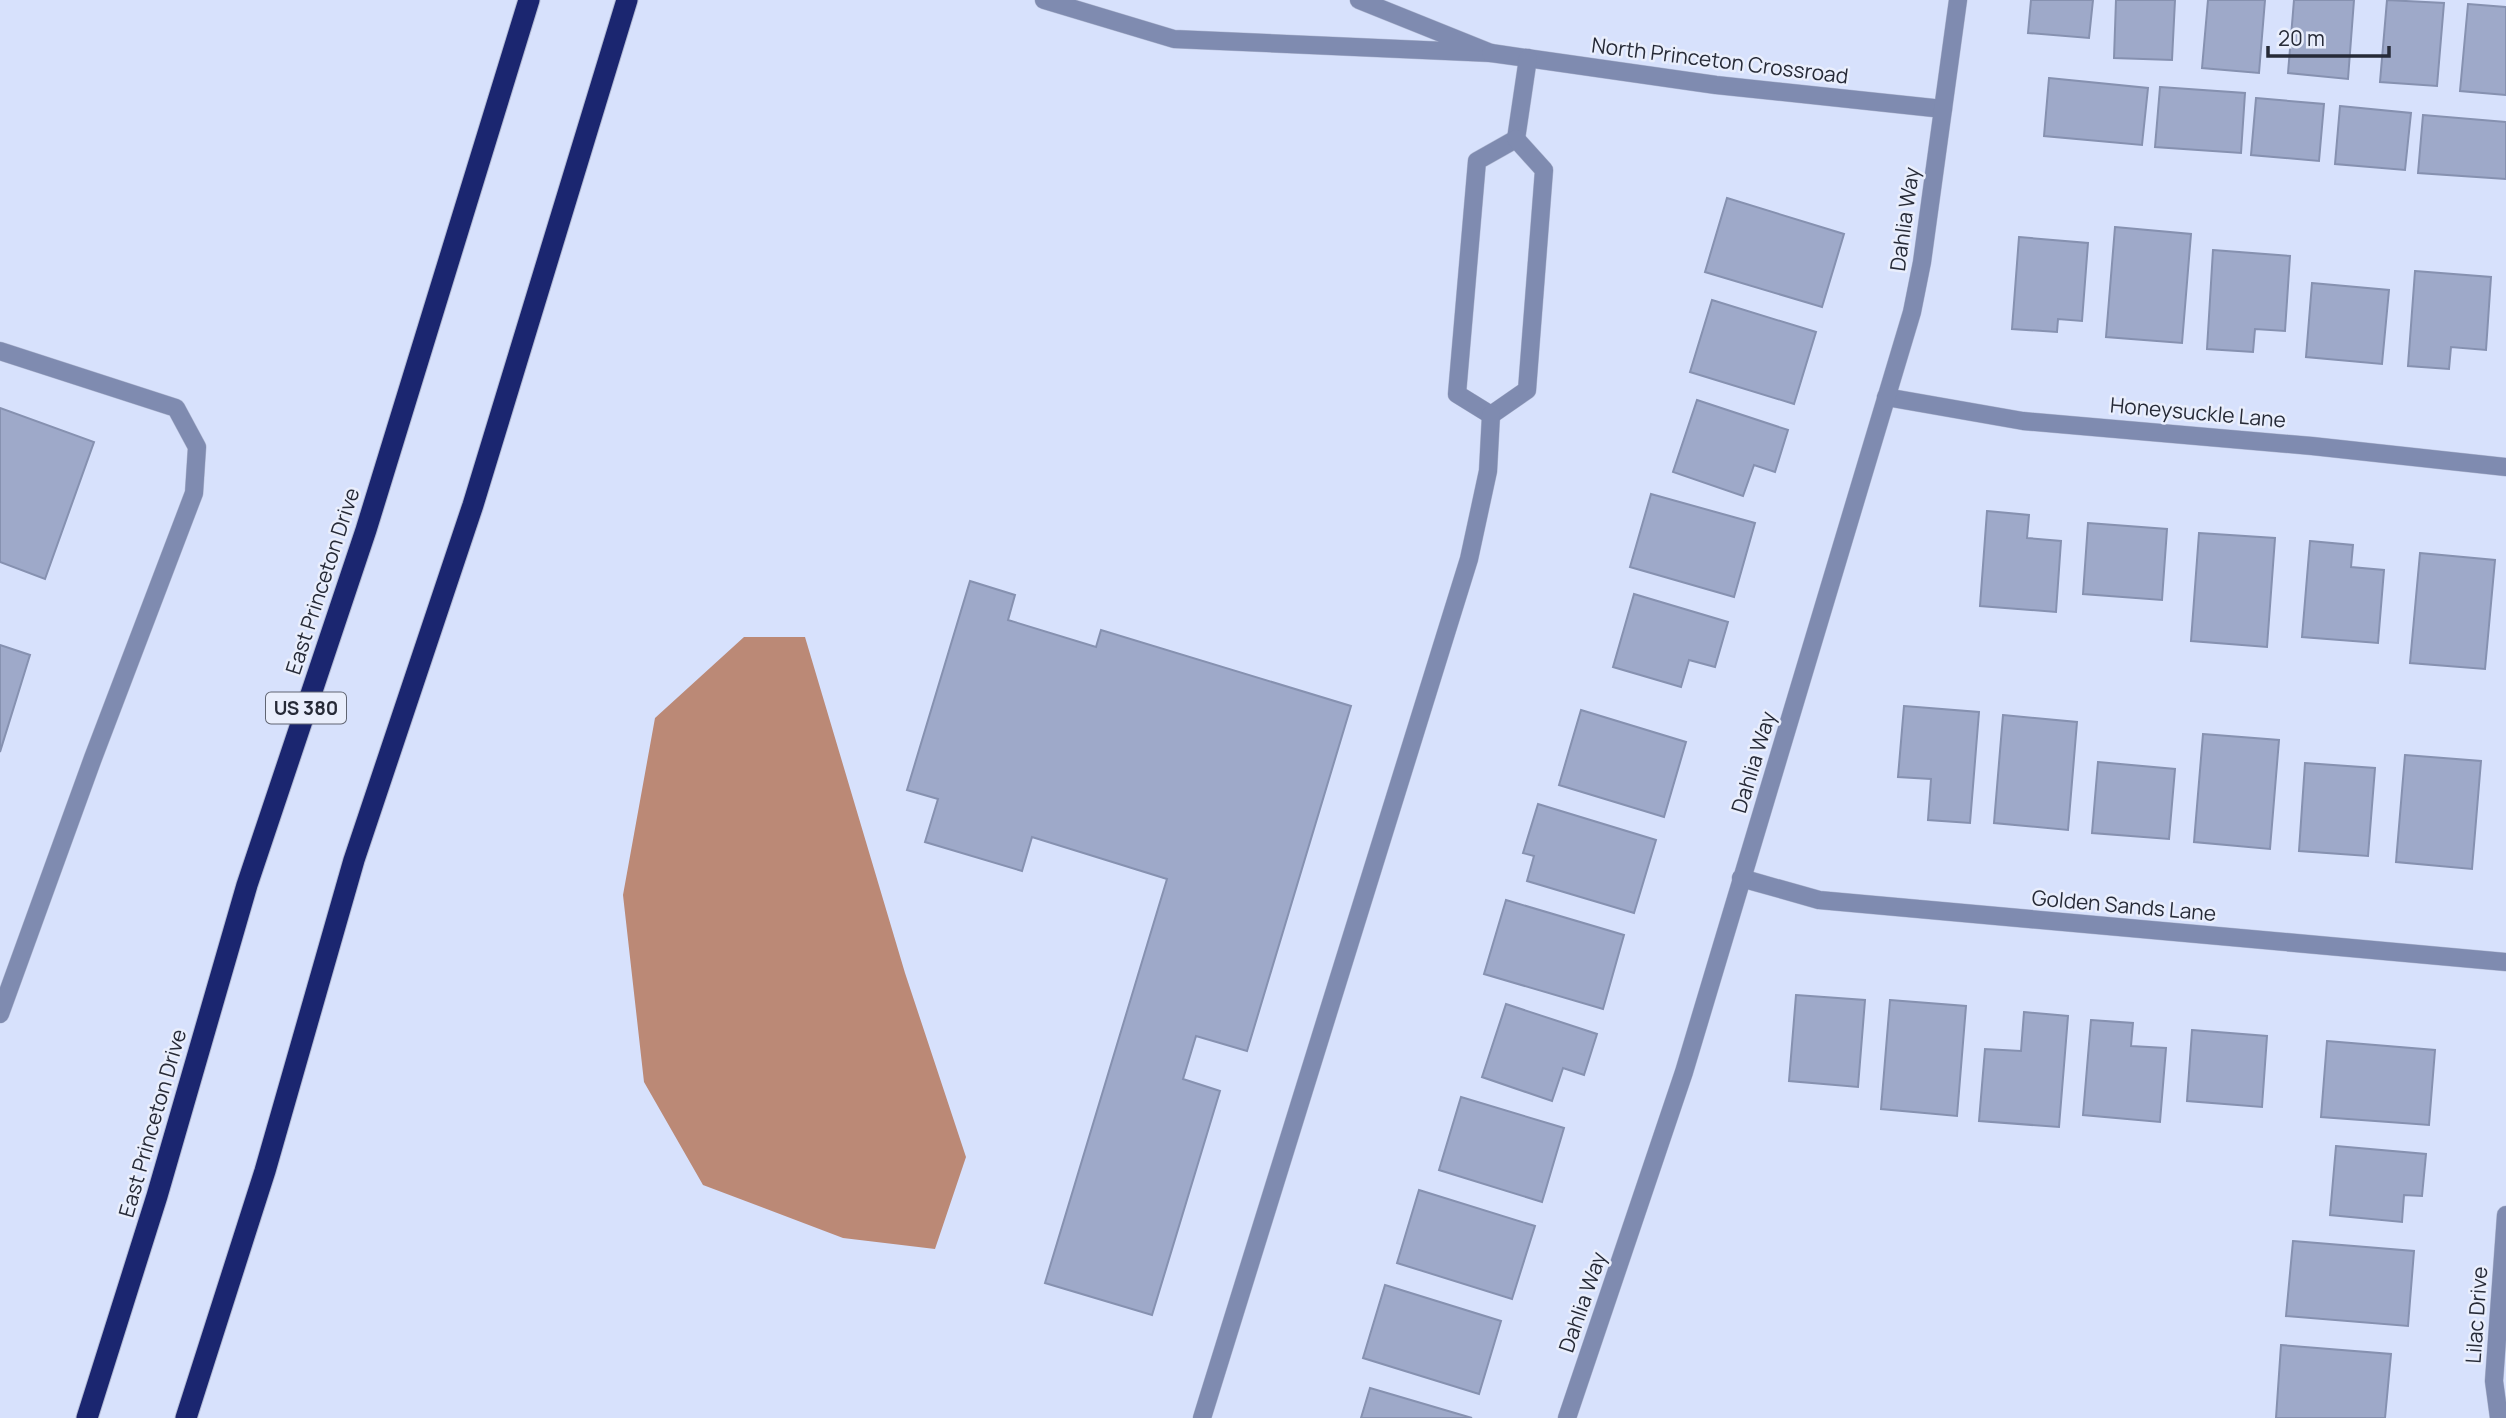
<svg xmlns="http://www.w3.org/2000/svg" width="2506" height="1418" viewBox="0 0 2506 1418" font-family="Manrope,sans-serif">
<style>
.water{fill:#bb8976}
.building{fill:#9ea9c9;stroke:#8691b0;stroke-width:2}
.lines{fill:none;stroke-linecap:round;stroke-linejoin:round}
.minor-casing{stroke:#b4bcd5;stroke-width:19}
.highway-casing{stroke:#b4bcd5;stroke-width:23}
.minor{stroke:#7f8bb0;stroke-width:18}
.highway{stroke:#1b2670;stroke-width:21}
.labels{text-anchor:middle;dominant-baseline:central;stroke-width:5;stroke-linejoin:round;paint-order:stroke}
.shield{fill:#e9eefc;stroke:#606572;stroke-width:2}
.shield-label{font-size:19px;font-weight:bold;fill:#262a37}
.street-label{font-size:21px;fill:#262a37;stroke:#e9eefc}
</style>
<rect width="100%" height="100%" fill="#d7e1fc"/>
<!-- water -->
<polygon class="water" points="744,637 805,637 905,973 966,1157 935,1249 843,1238 703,1185 644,1082 623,895 655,718"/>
<!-- building -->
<g class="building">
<polygon points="2031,0 2093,0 2089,38 2028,33"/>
<polygon points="2116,0 2175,0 2172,60 2114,58"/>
<polygon points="2208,0 2265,0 2259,73 2202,68"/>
<polygon points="2294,0 2354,0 2348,79 2288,73"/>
<polygon points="2387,0 2444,3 2437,86 2380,82"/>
<polygon points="2468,4 2506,7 2506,95 2460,91"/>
<polygon points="2049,78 2148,88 2142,145 2044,136"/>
<polygon points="2160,87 2245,93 2241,153 2155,147"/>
<polygon points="2256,98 2324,104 2319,161 2251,155"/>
<polygon points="2340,106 2411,113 2405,170 2335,164"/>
<polygon points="2423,115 2506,122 2506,179 2418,173"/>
<polygon points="1727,198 1844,234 1822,307 1705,272"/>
<polygon points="2115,227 2191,234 2182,343 2106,337"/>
<polygon points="2019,237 2088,243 2082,321 2058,319 2057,332 2012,329"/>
<polygon points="2213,250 2290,256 2285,331 2255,329 2253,352 2207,349"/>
<polygon points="2415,271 2491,277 2486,350 2451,347 2449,369 2408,366"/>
<polygon points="2312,283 2389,290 2382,364 2306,357"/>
<polygon points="1712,300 1816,332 1794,404 1690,372"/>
<polygon points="1697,400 1788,430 1775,472 1754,465 1743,496 1673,472"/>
<polygon points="0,408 94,442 45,579 0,562"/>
<polygon points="1651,494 1755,523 1734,597 1630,567"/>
<polygon points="1987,511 2029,515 2027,538 2061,541 2056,612 1980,606"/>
<polygon points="2088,523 2167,529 2162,600 2083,594"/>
<polygon points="2199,533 2275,538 2267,647 2191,641"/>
<polygon points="2310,541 2353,545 2351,567 2384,570 2378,643 2302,637"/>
<polygon points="2420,553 2495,560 2485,669 2410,663"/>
<polygon points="970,581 1015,595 1008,620 1096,647 1101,630 1351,706 1247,1051 1196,1036 1183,1079 1220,1091 1152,1315 1045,1283 1167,879 1032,837 1022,871 925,842 938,799 907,790"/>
<polygon points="1634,594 1728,622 1715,667 1689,660 1681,687 1613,667"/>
<polygon points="0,645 30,655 0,752"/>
<polygon points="1904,706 1979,712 1970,823 1928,820 1931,779 1898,777"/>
<polygon points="1581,710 1686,742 1664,817 1559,785"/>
<polygon points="2003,715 2077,722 2068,830 1994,823"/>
<polygon points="2203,734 2279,740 2270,849 2194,842"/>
<polygon points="2405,755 2481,761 2472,869 2396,862"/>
<polygon points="2098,762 2175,769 2169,839 2092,833"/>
<polygon points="2305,763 2375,768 2368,856 2299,851"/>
<polygon points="1538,804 1656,840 1634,913 1527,881 1534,856 1523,853"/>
<polygon points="1506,900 1624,935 1603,1009 1484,974"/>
<polygon points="1796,995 1865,1000 1858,1087 1789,1081"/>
<polygon points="1890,1000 1966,1006 1957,1116 1881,1109"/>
<polygon points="1506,1004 1597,1034 1584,1075 1563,1068 1552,1101 1482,1077"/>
<polygon points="2024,1012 2068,1016 2059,1127 1979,1121 1985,1049 2021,1051"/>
<polygon points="2091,1020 2133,1023 2131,1046 2166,1048 2160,1122 2083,1115"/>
<polygon points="2192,1030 2267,1036 2262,1107 2187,1101"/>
<polygon points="2327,1041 2435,1050 2429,1125 2321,1117"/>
<polygon points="1461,1097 1564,1128 1542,1202 1439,1170"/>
<polygon points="2336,1146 2426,1154 2422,1196 2404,1195 2402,1222 2330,1215"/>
<polygon points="1419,1190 1535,1226 1512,1299 1397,1263"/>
<polygon points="2293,1241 2414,1251 2408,1326 2286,1316"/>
<polygon points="1385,1285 1501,1321 1479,1394 1363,1358"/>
<polygon points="2281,1345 2391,1354 2385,1418 2276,1418"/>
<polygon points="1370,1388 1472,1418 1361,1418"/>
</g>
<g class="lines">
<!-- minor casing -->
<g class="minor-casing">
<g id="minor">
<polyline points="1044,0 1174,39 1491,53 1359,0"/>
<polyline points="1491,53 1716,85 1943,109"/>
<polyline points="1516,139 1528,58"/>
<polyline points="0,351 176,408 197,447 194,493 93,758 0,1014"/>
<polyline points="1886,397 2023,421 2312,446 2506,467"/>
<polyline points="1491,415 1457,394 1477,161 1516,139"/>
<polyline points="1491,415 1527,390 1544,170 1516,139"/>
<polyline points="1741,878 1819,900 2506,962"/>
<polyline points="1202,1418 1469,559 1488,471 1491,415"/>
<polyline points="1567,1418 1684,1072 1912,312 1922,262 1958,0"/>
<polyline points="2499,1418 2494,1381 2506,1215"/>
</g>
</g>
<!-- highway casing -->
<g class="highway-casing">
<g id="highway">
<polyline points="87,1418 157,1196 247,885 366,530 529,0"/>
<polyline points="186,1418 265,1171 354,860 473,505 627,0"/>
</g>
</g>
<!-- minor -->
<use href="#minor" class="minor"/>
<!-- highway -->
<use href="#highway" class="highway"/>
</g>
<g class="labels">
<!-- shield labels -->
<rect class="shield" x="266" y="692.5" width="80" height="31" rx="5"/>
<g class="shield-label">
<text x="306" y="708">US 380</text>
</g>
<!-- street labels -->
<g class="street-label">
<text transform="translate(1720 60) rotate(7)">North Princeton Crossroad</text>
<text transform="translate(1904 219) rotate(-82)">Dahlia Way</text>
<text transform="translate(2198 412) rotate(5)">Honeysuckle Lane</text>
<text transform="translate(322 581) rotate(-72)">East Princeton Drive</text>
<text transform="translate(1753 762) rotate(-73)">Dahlia Way</text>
<text transform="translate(2124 905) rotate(5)">Golden Sands Lane</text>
<text transform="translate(152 1123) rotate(-74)">East Princeton Drive</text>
<text transform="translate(1582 1302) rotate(-71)">Dahlia Way</text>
<text transform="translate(2476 1315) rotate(-86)">Lilac Drive</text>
</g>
</g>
<!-- scale -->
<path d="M2268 46v10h121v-10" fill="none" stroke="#262a37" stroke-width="3.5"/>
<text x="2278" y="46" font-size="21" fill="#262a37" stroke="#e9eefc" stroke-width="5" paint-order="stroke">20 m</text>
</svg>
